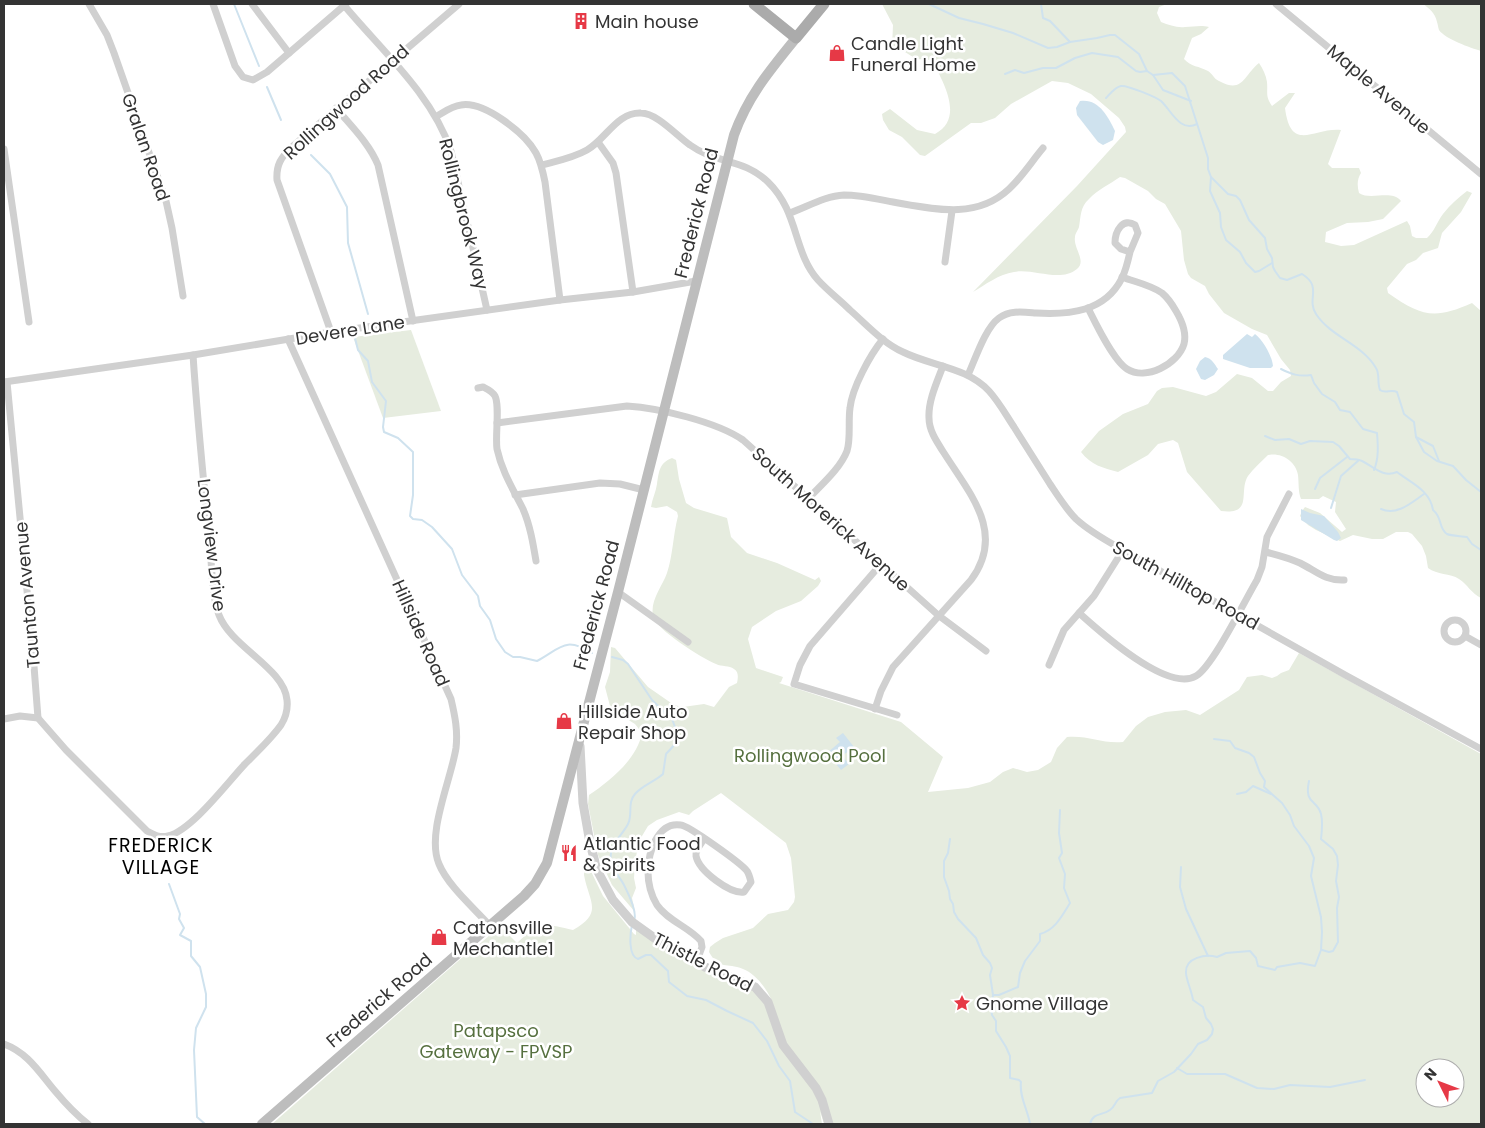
<svg xmlns="http://www.w3.org/2000/svg" width="1485" height="1128" viewBox="0 0 1485 1128" font-family="Poppins,sans-serif">
<style>
.green{fill:#e6ecdf;fill-rule:evenodd}
.water{fill:#cfe2ee}
.lines{fill:none;stroke-linecap:round;stroke-linejoin:round}
.stream{stroke:#cfe2ee;stroke-width:2}
.minor{stroke:#d0d0d0;stroke-width:7}
.tertiary{stroke:#d0d0d0;stroke-width:9}
.secondary{stroke:#bdbdbd;stroke-width:10}
.primary{stroke:#ababab;stroke-width:11}
.labels{text-anchor:middle;dominant-baseline:central;stroke-width:5;stroke-linejoin:round;paint-order:stroke}
.poi-label{font-size:18px;fill:#333;stroke:#fff;text-anchor:start}
.street-label{font-size:18px;fill:#333;stroke:#fff}
.park-label{font-size:18px;fill:#56703f;stroke:#fff}
.neighbourhood-label{font-size:19px;letter-spacing:1px;fill:#000;stroke:#fff}
</style>
<rect width="100%" height="100%" fill="#fff"/>
<!-- green -->
<g class="green">
<path d="M 882,4 L 968,4 L 967,5 L 978,4 L 1167,4 L 1159,7 L 1157,13 L 1161,22 C 1169,25 1177,28 1185,27 C 1194,27 1200,25 1209,27 L 1201,34 L 1192,38 L 1184,59 C 1191,67 1199,66 1208,71 C 1212,73 1214,79 1219,81 C 1243,94 1243,76 1259,63 C 1263,69 1266,75 1267,82 C 1268,93 1265,96 1272,106 L 1289,93 L 1295,93 L 1285,108 C 1291,154 1314,127 1341,130 L 1328,164 L 1332,168 L 1359,168 L 1361,173 C 1357,179 1357,186 1359,193 C 1371,201 1391,189 1401,201 L 1383,219 L 1368,222 L 1347,223 L 1326,232 L 1325,242 L 1341,246 L 1354,245 L 1407,221 L 1410,226 L 1412,236 L 1416,238 L 1427,238 C 1434,232 1437,222 1443,214 C 1450,205 1458,198 1467,191 L 1472,193 L 1461,212 L 1442,233 L 1438,248 L 1423,253 L 1416,260 L 1407,264 L 1387,288 L 1388,293 C 1421,316 1434,320 1472,303 L 1481,311 L 1481,598 C 1471,593 1468,585 1459,579 C 1450,573 1437,575 1428,568 L 1426,556 L 1422,546 L 1412,534 L 1408,532 L 1396,532 L 1383,539 L 1372,539 L 1353,535 L 1340,541 L 1316,530 L 1308,525 L 1300,516 L 1302,511 L 1305,507 L 1320,513 L 1342,532 L 1346,529 L 1335,512 L 1336,502 L 1323,496 L 1319,499 L 1301,499 C 1298,491 1299,484 1298,475 C 1296,461 1281,452 1268,455 C 1261,462 1253,469 1248,476 C 1238,492 1254,515 1221,511 L 1187,472 L 1178,443 L 1173,440 L 1158,444 L 1148,455 L 1118,472 C 1103,468 1091,465 1081,452 L 1099,431 L 1123,414 L 1148,404 L 1157,391 L 1162,388 L 1173,387 L 1206,396 L 1216,392 L 1237,374 L 1252,378 L 1268,391 L 1273,391 L 1281,382 L 1291,376 L 1290,370 L 1281,359 L 1267,335 L 1252,329 L 1224,313 L 1209,294 L 1205,286 L 1191,278 L 1188,274 L 1184,260 L 1181,231 L 1165,204 L 1156,199 L 1148,191 L 1125,178 L 1120,177 C 1110,184 1097,190 1089,199 C 1080,207 1081,216 1079,227 C 1078,230 1075,234 1075,237 C 1073,248 1087,261 1077,269 C 1060,283 1033,268 1014,272 C 999,274 985,285 973,292 L 1077,186 L 1126,132 L 1125,127 L 1119,118 L 1091,94 L 1068,83 L 1052,81 L 1011,104 L 995,118 L 981,123 L 971,123 L 925,156 L 920,155 L 902,137 L 889,130 L 883,120 L 882,114 L 890,109 L 917,130 L 935,134 C 965,118 943,82 932,60 L 916,59 L 905,52 L 892,47 L 893,25 Z"/>
<path d="M 1423,4 L 1481,4 L 1481,51 C 1471,48 1445,39 1439,30 C 1438,27 1438,25 1437,22 C 1435,13 1430,9 1423,4 Z"/>
<polygon points="411,330 441,411 383,418 353,337"/>
<path d="M 672,458 L 676,460 L 679,479 L 686,503 L 694,508 L 727,518 L 731,537 L 747,553 L 777,563 L 815,580 L 819,577 L 821,581 L 818,586 L 801,601 L 776,611 L 752,627 L 748,639 L 756,668 L 783,677 L 781,682 L 779,683 L 901,722 L 943,757 L 928,792 L 968,788 L 990,782 L 1003,772 L 1013,768 L 1027,772 L 1038,770 L 1051,762 L 1057,748 L 1067,737 C 1088,735 1102,744 1123,742 L 1136,726 L 1148,717 L 1165,712 L 1186,710 L 1200,715 L 1239,690 L 1247,677 L 1262,675 L 1272,678 L 1277,676 L 1281,673 L 1289,670 L 1299,653 L 1481,754 L 1481,1124 L 824,1124 L 820,1111 L 822,1124 L 272,1124 L 473,948 L 475,948 L 498,928 L 503,929 L 517,943 C 540,921 542,923 573,930 C 604,913 589,902 584,875 C 584,870 585,864 585,859 L 603,896 L 634,934 L 636,935 L 636,929 L 754,990 L 766,1006 L 772,1001 C 767,989 755,973 743,969 C 726,962 720,971 709,952 L 710,947 L 715,943 L 723,938 L 753,928 L 768,914 L 788,910 L 794,902 L 795,897 L 791,858 L 786,843 L 721,793 L 693,811 L 689,815 L 679,812 L 657,820 L 648,826 L 639,841 L 635,862 L 634,878 L 636,888 L 632,898 L 635,912 L 612,885 L 598,855 L 588,804 L 589,795 C 610,781 637,759 642,733 L 635,724 L 617,713 L 610,706 L 605,687 L 610,672 L 611,647 L 615,648 L 648,687 L 674,705 L 683,707 L 704,704 L 714,707 L 729,687 L 737,683 C 738,678 739,672 734,669 C 729,665 722,667 716,664 C 703,659 655,629 653,616 C 650,600 662,587 667,573 C 673,555 673,535 678,516 L 677,512 L 667,506 L 656,508 L 651,507 C 652,499 656,492 657,484 C 659,472 659,463 672,458 ZM 1425,1068 L 1455,1068 L 1455,1098 L 1425,1098 Z"/>
</g>
<!-- water -->
<g class="water">
<path d="M 1080,101 C 1098,98 1108,116 1115,131 L 1113,140 L 1103,145 L 1098,142 L 1077,115 L 1076,108 Z"/>
<path d="M 1247,334 L 1252,337 L 1255,334 C 1263,340 1272,356 1273,366 L 1271,368 L 1250,368 L 1223,359 L 1223,355 Z"/>
<path d="M 1205,357 C 1212,358 1215,365 1218,369 L 1214,375 L 1205,380 L 1201,379 L 1196,369 L 1200,361 Z"/>
<polygon points="1301,509 1310,513 1324,516 1338,532 1341,538 1337,541 1334,540 1301,520"/>
<polygon points="843,733 854,747 842,756 849,764 841,770 827,753 840,742 836,738"/>
</g>
<g class="lines">
<!-- stream -->
<g class="stream">
<polyline points="234,4 259,66"/>
<polyline points="929,4 959,18 983,24 1013,33 1048,48 1057,47 1070,42 1097,38 1110,35 1115,35 1139,54 1147,71"/>
<polyline points="1041,4 1043,18 1050,21 1070,42"/>
<polyline points="1005,74 1015,70 1024,73 1043,68 1056,68 1075,58 1092,53 1118,57 1136,71 1140,72 1147,71 1153,75 1163,90 1191,101"/>
<path d="M 1153,75 L 1172,73 L 1185,86 L 1208,158 L 1208,169 L 1211,177 L 1228,194 L 1236,196 L 1240,200 L 1249,220 L 1265,238 L 1267,249 L 1272,258 L 1273,267 L 1275,271 L 1280,278 L 1287,280 L 1302,274 C 1323,287 1306,299 1316,314 C 1331,337 1362,344 1376,368 C 1380,374 1377,383 1380,390 C 1385,394 1391,389 1397,392 L 1404,414 L 1414,422 L 1416,437 L 1424,452 L 1437,461 L 1453,466 L 1466,480 L 1481,492"/>
<polyline points="267,87 281,120"/>
<path d="M 1106,98 C 1110,94 1115,87 1121,86 C 1127,85 1156,97 1161,101 C 1171,110 1180,133 1197,124"/>
<polyline points="311,155 330,174 347,207 348,243 368,314"/>
<polyline points="1211,177 1210,191 1220,213 1221,227 1226,240 1240,252 1246,263 1255,272 1259,271 1272,263"/>
<path d="M 355,338 L 358,350 L 368,361 L 372,382 L 386,401 L 383,427 L 384,432 L 398,438 L 413,452 L 413,495 L 410,516 L 413,519 L 422,520 L 432,527 L 452,549 L 462,575 L 478,596 L 480,606 L 490,620 L 496,639 L 505,652 L 513,657 L 520,657 L 537,661 C 561,648 565,636 592,653"/>
<path d="M 1281,369 C 1291,374 1299,377 1311,375 L 1314,383 L 1322,394 L 1335,402 L 1340,410 L 1350,412 L 1363,429 L 1377,433 C 1378,445 1379,458 1374,470"/>
<path d="M 1265,436 L 1275,440 L 1289,439 L 1301,444 L 1310,441 L 1333,442 L 1339,446 L 1350,459 C 1354,459 1358,459 1362,461 C 1374,467 1383,478 1397,472 C 1411,483 1430,490 1433,510 C 1443,518 1438,528 1447,534 C 1451,536 1462,536 1467,537 L 1472,544 L 1481,550"/>
<polyline points="1416,437 1433,446 1439,461"/>
<polyline points="1315,489 1320,478 1347,457"/>
<polyline points="1331,508 1341,476 1359,460"/>
<path d="M 1381,509 C 1397,516 1411,503 1424,494"/>
<path d="M 612,657 L 623,660 L 628,664 L 652,700 L 672,719 L 678,735 L 677,742 L 666,754 L 663,774 C 654,782 643,785 635,794 C 627,803 633,814 628,824 C 622,836 608,845 611,861 C 612,870 620,877 624,885 C 628,893 638,912 634,921"/>
<path d="M 1309,781 C 1304,805 1317,799 1321,814 C 1323,822 1322,831 1321,839 L 1333,849 L 1337,856 L 1338,865 L 1336,881 L 1339,897 L 1337,908 L 1338,942 L 1333,951 L 1329,952 L 1322,950"/>
<polyline points="1237,794 1246,792 1253,786 1271,794"/>
<path d="M 950,839 L 948,853 L 944,861 L 944,877 L 949,891 L 950,899 L 953,904 L 954,912 L 958,919 L 976,938 L 983,955 L 990,963 L 992,968 L 990,975 L 993,995 L 991,1009 L 992,1015 L 996,1021 L 996,1031 L 1006,1047 L 1010,1056 L 1010,1078 L 1019,1080 L 1021,1082 C 1019,1097 1028,1110 1030,1124"/>
<polyline points="1181,867 1180,887 1186,909 1208,956"/>
<polyline points="169,884 180,914 179,919 184,928 180,935 191,941 191,956 200,967 206,994 206,1007 196,1028 194,1050 197,1117 205,1124"/>
<path d="M 632,925 C 630,934 628,956 638,959 L 646,955 L 651,955 L 668,971 L 669,982 L 687,996 L 706,1000 L 727,1011 L 753,1023 L 767,1041 L 779,1066 L 790,1081 L 795,1112 L 813,1124"/>
<path d="M 993,995 L 999,995 L 1018,987 L 1020,973 L 1025,961 L 1040,941 L 1040,934 C 1055,930 1062,916 1070,903 L 1064,888 L 1065,874 L 1059,858 L 1062,853 L 1059,833 L 1060,810"/>
<polyline points="1177,1068 1187,1074 1225,1074 1257,1088 1274,1089 1290,1085 1330,1087 1365,1080"/>
<path d="M 1090,1124 C 1093,1112 1102,1116 1110,1110 C 1115,1107 1115,1101 1120,1098 L 1152,1093 L 1158,1081 L 1174,1072 L 1191,1054 L 1198,1044 L 1207,1040 L 1212,1034 L 1213,1029 L 1211,1024 L 1206,1018 L 1203,1007 L 1193,1000 C 1192,992 1186,979 1186,973 C 1185,957 1206,954 1217,957 L 1226,953 L 1250,951 L 1256,958 L 1258,966 L 1275,970 L 1277,967 L 1300,963 L 1315,966 L 1321,950 L 1322,932 L 1321,917 L 1311,876 L 1314,858 L 1309,846 L 1294,826 L 1290,815 L 1282,803 L 1264,787 L 1265,781 L 1260,773 L 1254,757 L 1249,753 L 1235,748 L 1230,741 L 1214,739"/>
</g>
<!-- minor -->
<g class="minor">
<polyline points="89,4 107,35 114,53 166,201 172,228 183,296"/>
<polyline points="213,4 235,66 243,77 253,80 267,72 346,4"/>
<polyline points="252,4 289,53"/>
<path d="M 343,4 C 381,50 432,94 451,151 L 487,310"/>
<polyline points="1276,4 1481,174"/>
<path d="M 336,108 C 351,126 369,143 378,165 L 413,321"/>
<path d="M 437,116 C 444,112 452,106 461,105 C 484,101 525,133 536,153 C 541,162 543,172 545,182 L 560,300"/>
<polyline points="598,142 613,163 616,173 633,292"/>
<polyline points="4,149 29,322"/>
<path d="M 542,165 C 557,161 573,158 587,150 C 606,139 617,112 641,113 C 657,113 677,136 690,145 C 716,164 743,158 768,182 C 799,212 793,252 818,280 C 828,291 840,300 850,310 C 867,325 883,343 903,352 C 931,366 967,367 989,391 C 999,402 1006,415 1014,427 C 1026,446 1038,465 1050,484 C 1058,496 1066,509 1076,519 C 1090,532 1107,541 1123,550 L 1347,676 L 1481,749"/>
<path d="M 790,213 C 807,207 825,196 844,195 C 860,195 877,199 893,202 C 933,209 976,220 1009,189 C 1022,177 1032,161 1043,148"/>
<polyline points="945,262 952,211"/>
<path d="M 1088,308 C 1096,324 1113,360 1127,369 C 1146,381 1178,364 1184,344 C 1187,332 1182,321 1176,311 C 1172,304 1168,298 1162,293 C 1151,285 1135,282 1122,277"/>
<path d="M 331,332 L 277,180 C 276,165 281,157 292,147 L 459,4"/>
<path d="M 288,339 L 451,699 C 455,716 458,731 456,748 C 451,780 426,834 439,864 C 448,886 474,908 490,926"/>
<path d="M 968,375 C 975,360 985,328 999,318 C 1010,310 1023,312 1036,313 C 1069,315 1105,312 1122,278 C 1126,270 1128,261 1130,252 L 1121,249 L 1115,243 C 1115,231 1123,217 1135,225 L 1138,233 L 1130,252"/>
<polyline points="4,382 193,355 331,332 560,300 633,292 696,281"/>
<polyline points="7,382 33,653 38,718"/>
<path d="M 478,388 L 483,387 C 487,389 492,391 495,396 C 500,406 495,436 497,449 C 502,472 513,489 523,509 C 530,525 533,543 536,561"/>
<path d="M 497,423 L 627,406 C 659,408 717,422 743,440 L 938,615 L 986,651"/>
<polyline points="515,495 600,483 620,484 644,490"/>
<path d="M 808,499 C 821,485 840,469 847,451 C 851,438 848,422 850,408 C 852,388 870,355 883,339"/>
<path d="M 1266,552 C 1278,555 1289,558 1300,563 C 1316,571 1325,581 1344,580"/>
<polyline points="881,564 810,646 800,665 794,684 897,715"/>
<polyline points="618,592 688,642"/>
<path d="M 1079,613 C 1099,631 1167,693 1196,676 C 1213,666 1245,600 1257,580 L 1262,567 L 1267,537 L 1289,494"/>
<circle cx="1455" cy="631" r="11"/>
<polyline points="1465,636 1481,645"/>
<polyline points="1049,665 1064,630 1094,596 1123,550"/>
<path d="M 875,709 L 881,691 L 893,667 L 971,580 C 1006,533 970,494 944,453 C 937,442 929,431 929,418 C 928,401 937,382 943,366"/>
<path d="M 4,719 L 20,716 L 38,718 L 66,750 L 147,831 C 154,835 160,838 168,836 C 192,830 227,783 245,764 C 257,752 271,739 281,725 C 286,717 288,709 287,700 C 284,668 231,647 219,615 C 211,594 212,560 209,536 C 203,476 197,415 193,355"/>
<path d="M 696,963 L 702,947 L 701,941 C 689,927 668,921 657,905 C 651,895 648,883 648,872 C 648,854 657,821 681,825 C 689,826 741,863 747,871 C 749,874 750,878 751,882 L 744,892 C 730,894 699,871 696,856 C 695,850 701,844 704,839"/>
<path d="M 4,1044 C 28,1053 39,1072 55,1091 C 65,1103 75,1114 88,1124"/>
</g>
<!-- tertiary -->
<polyline class="tertiary" points="580,746 583,803 590,843 597,870 613,900 632,922 660,942 705,967 755,987 768,1002 783,1045 816,1088 822,1100 829,1124"/>
<!-- secondary -->
<path class="secondary" d="M 262,1124 L 524,896 L 535,884 L 547,863 L 618,592 L 734,135 C 748,96 770,70 796,38"/>
<!-- primary -->
<polyline class="primary" points="754,4 796,38 824,4"/>
</g>
<!-- icons -->
<defs>
<g id="building-bare" transform="scale(1.35)"><path d="M-4-6H4V6H1V3H-1V6H-4ZM-2.5-4.3h1.7v1.8h-1.7ZM.8-4.3h1.7v1.8H.8ZM-2.5-1h1.7V.8h-1.7ZM.8-1h1.7V.8H.8Z" fill="#e63946" stroke="#fff" stroke-width="2.5" paint-order="stroke"/></g>
<g id="shop-bare" transform="scale(1.35)"><path d="M-5-2.5h2.3a2.7 3.5 0 0 1 5.4 0H5L5.5 6h-11ZM-1.5-2.5h3a1.5 2.3 0 0 0-3 0Z" fill="#e63946" stroke="#fff" stroke-width="2.5" paint-order="stroke"/></g>
<g id="restaurant-bare" transform="scale(1.35)"><path d="M-5-6h1v4h1v-4h1v4h1v-4h1v5L-1.5 .5V6h-2V.5L-5-1ZM5-6V6H3V1.5H1.5Q1.5-4 5-6Z" fill="#e63946" stroke="#fff" stroke-width="2.5" paint-order="stroke"/></g>
<g id="sight-bare" transform="scale(1.35)"><path d="M0-6L1.8-2.2L6-1.7L2.9 1.2L3.7 5.4L0 3.3L-3.7 5.4L-2.9 1.2L-6-1.7L-1.8-2.2Z" fill="#e63946" stroke="#fff" stroke-width="2.5" paint-order="stroke"/></g>
</defs>
<g fill-rule="evenodd">
<use href="#building-bare" x="581" y="21"/>
<use href="#shop-bare" x="837" y="53"/>
<use href="#shop-bare" x="564" y="721"/>
<use href="#restaurant-bare" x="569" y="853"/>
<use href="#shop-bare" x="439" y="937"/>
<use href="#sight-bare" x="962" y="1003"/>
</g>
<g class="labels">
<!-- poi labels -->
<g class="poi-label">
<text x="595" y="21">Main house</text>
<text x="851" y="43">Candle Light<tspan x="851" dy="21">Funeral Home</tspan></text>
<text x="578" y="711">Hillside Auto<tspan x="578" dy="21">Repair Shop</tspan></text>
<text x="583" y="843">Atlantic Food<tspan x="583" dy="21">&amp; Spirits</tspan></text>
<text x="453" y="927">Catonsville<tspan x="453" dy="21">Mechantle1</tspan></text>
<text x="976" y="1003">Gnome Village</text>
</g>
<!-- street labels -->
<g class="street-label">
<text transform="translate(1379 89) rotate(40)">Maple Avenue</text>
<text transform="translate(346 102) rotate(-42)">Rollingwood Road</text>
<text transform="translate(146 147) rotate(71)">Gralan Road</text>
<text transform="translate(696 213) rotate(-76)">Frederick Road</text>
<text transform="translate(464 214) rotate(76)">Rollingbrook Way</text>
<text transform="translate(350 330) rotate(-9)">Devere Lane</text>
<text transform="translate(831 519) rotate(42)">South Morerick Avenue</text>
<text transform="translate(212 545) rotate(83)">Longview Drive</text>
<text transform="translate(1186 585) rotate(29)">South Hilltop Road</text>
<text transform="translate(27 595) rotate(-95)">Taunton Avenue</text>
<text transform="translate(596 605) rotate(-75)">Frederick Road</text>
<text transform="translate(421 633) rotate(66)">Hillside Road</text>
<text transform="translate(703 962) rotate(27)">Thistle Road</text>
<text transform="translate(379 1000) rotate(-41)">Frederick Road</text>
</g>
<!-- park labels -->
<g class="park-label">
<text x="810" y="755">Rollingwood Pool</text>
<text x="496" y="1030">Patapsco<tspan x="496" dy="21">Gateway - FPVSP</tspan></text>
</g>
<!-- neighbourhood labels -->
<g class="neighbourhood-label">
<text x="161" y="845">FREDERICK<tspan x="161" dy="22">VILLAGE</tspan></text>
</g>
</g>
<!-- border -->
<rect width="1485" height="1128" fill="none" stroke="#333333" stroke-width="10"/>
<!-- north arrow -->
<g transform="translate(1440 1083) rotate(312)"><circle r="24" fill="#ffffff" stroke="#adadad"/>
<path d="M0-4L9 19L0 12L-9 19Z" fill="#e63946"/>
<text y="-8" font-size="14" font-weight="bold" text-anchor="middle" fill="#333333">N</text>
</g>
</svg>
